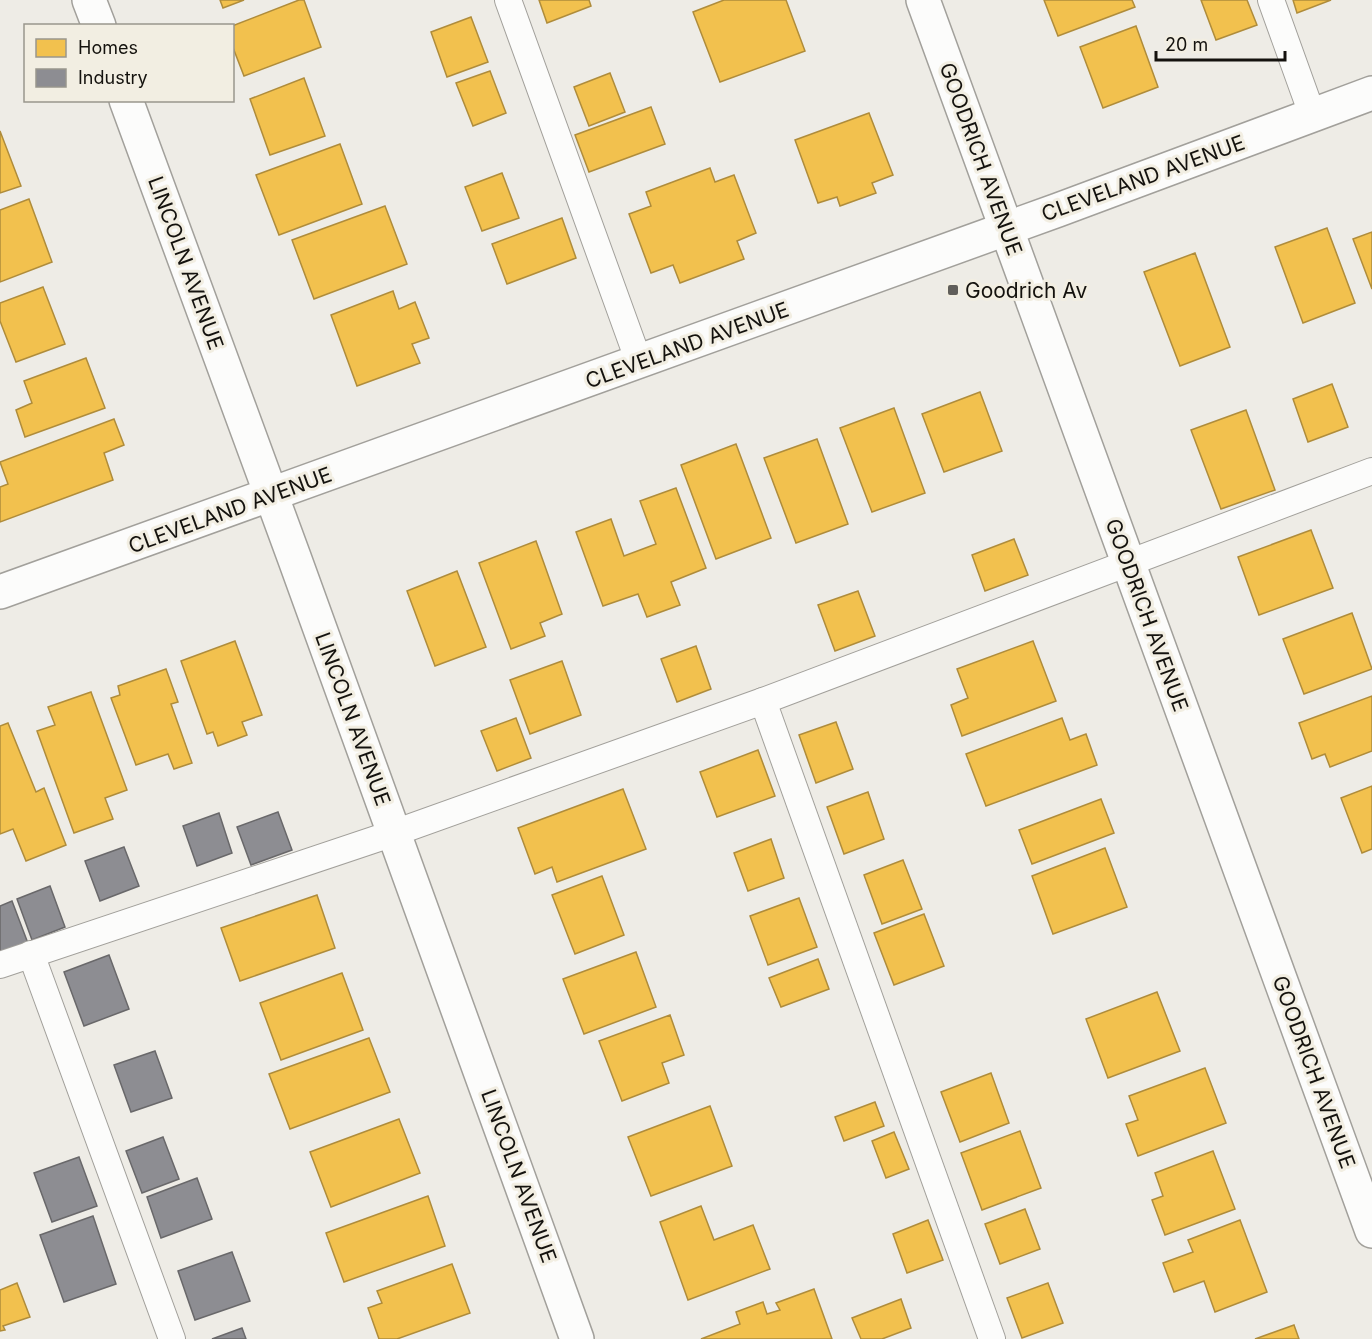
<svg xmlns="http://www.w3.org/2000/svg" width="1372" height="1339" viewBox="0 0 1372 1339" font-family="Inter,sans-serif">
<style>
.homes{fill:#f2c14e;stroke:#af8c3b;stroke-width:1.5}
.industry{fill:#8d8d92;stroke:#69686a;stroke-width:1.5}
.lines{fill:none;stroke-linecap:round;stroke-linejoin:round}
.lane-casing{stroke:#a2a09b;stroke-width:28}
.street-casing{stroke:#a2a09b;stroke-width:36}
.secondary-casing{stroke:#a2a09b;stroke-width:36}
.lane{stroke:#fcfcfb;stroke-width:26}
.street{stroke:#fcfcfb;stroke-width:33}
.secondary{stroke:#fcfcfb;stroke-width:33}
.poi-dot{fill:#605e5a;stroke:#f2eee2;stroke-width:2}
.labels{text-anchor:middle;dominant-baseline:central;stroke-width:6;stroke-linejoin:round;paint-order:stroke}
.street-label{font-size:21px;fill:#14120e;stroke:#f2eee2}
.poi-label{font-size:21px;fill:#14120e;stroke:#f2eee2;text-anchor:start}
</style>
<rect width="100%" height="100%" fill="#eeece6"/>
<!-- homes -->
<g class="homes">
<polygon points="220,0 244,0 223,8"/>
<polygon points="299,0 304,0 321,47 244,76 232,45 232,26"/>
<polygon points="539,0 589,0 591,6 547,23"/>
<polygon points="724,0 786,0 805,51 720,82 693,12"/>
<polygon points="1044,0 1132,0 1135,7 1058,36"/>
<polygon points="1201,0 1247,0 1257,25 1216,40"/>
<polygon points="1293,0 1331,0 1297,13"/>
<polygon points="471,17 488,62 447,77 431,32"/>
<polygon points="1136,26 1158,87 1103,108 1080,47"/>
<polygon points="490,71 506,113 473,126 456,83"/>
<polygon points="610,73 625,112 589,126 574,87"/>
<polygon points="304,78 325,136 270,155 250,99"/>
<polygon points="651,107 665,144 589,172 575,135"/>
<polygon points="869,113 893,175 872,183 876,193 840,206 837,197 818,203 795,140"/>
<polygon points="0,131 21,186 0,193"/>
<polygon points="340,144 362,204 279,235 256,175"/>
<polygon points="710,168 715,182 734,175 756,233 737,241 744,259 680,283 673,265 651,273 629,214 651,206 646,192"/>
<polygon points="502,173 519,218 482,231 465,187"/>
<polygon points="29,199 52,262 0,282 0,210"/>
<polygon points="385,206 407,264 314,299 292,240"/>
<polygon points="562,218 576,258 507,284 492,244"/>
<polygon points="1327,228 1355,303 1303,323 1275,247"/>
<polygon points="1372,232 1372,289 1353,239"/>
<polygon points="1195,253 1230,347 1180,366 1144,272"/>
<polygon points="43,287 65,344 16,362 0,321 0,303"/>
<polygon points="393,291 399,309 415,302 429,338 412,344 420,363 357,386 331,315"/>
<polygon points="86,358 105,408 25,437 16,410 32,403 24,381"/>
<polygon points="1332,384 1348,427 1308,442 1293,399"/>
<polygon points="980,392 1002,451 944,472 922,414"/>
<polygon points="894,408 925,493 872,512 840,428"/>
<polygon points="1246,410 1275,490 1221,509 1191,430"/>
<polygon points="114,419 124,445 104,453 113,480 0,522 0,487 8,484 0,462"/>
<polygon points="817,439 848,524 796,543 764,458"/>
<polygon points="736,444 771,538 716,559 681,465"/>
<polygon points="676,488 706,568 671,582 680,605 647,617 638,594 603,606 576,532 611,519 624,556 656,544 640,501"/>
<polygon points="1311,530 1333,588 1259,615 1238,557"/>
<polygon points="1014,539 1028,575 985,591 972,555"/>
<polygon points="536,541 562,614 540,623 545,636 511,649 479,563"/>
<polygon points="457,571 486,647 435,666 407,591"/>
<polygon points="858,591 875,636 835,651 818,605"/>
<polygon points="1352,613 1372,669 1304,694 1283,639"/>
<polygon points="235,641 262,715 242,722 247,735 218,746 213,732 207,734 181,661"/>
<polygon points="1033,641 1056,701 962,736 951,705 968,698 957,669"/>
<polygon points="696,646 711,689 677,702 661,659"/>
<polygon points="562,661 581,715 530,734 510,680"/>
<polygon points="166,669 178,702 171,704 192,763 174,769 168,754 136,765 111,698 120,695 118,686"/>
<polygon points="91,692 127,790 105,798 113,819 74,833 37,731 55,725 48,707"/>
<polygon points="1372,696 1372,751 1330,767 1325,754 1312,759 1299,723"/>
<polygon points="516,718 531,758 497,771 481,731"/>
<polygon points="1062,718 1070,740 1086,734 1097,765 986,806 966,754"/>
<polygon points="836,722 853,769 816,783 799,735"/>
<polygon points="8,723 36,792 44,788 66,845 26,861 13,829 0,834 0,726"/>
<polygon points="758,750 775,796 717,817 700,772"/>
<polygon points="1372,786 1372,849 1362,853 1341,798"/>
<polygon points="623,789 646,849 557,882 552,867 535,874 518,828"/>
<polygon points="868,792 884,839 844,854 827,807"/>
<polygon points="1101,799 1114,833 1032,864 1019,830"/>
<polygon points="771,839 784,878 748,891 734,853"/>
<polygon points="1105,848 1127,907 1053,934 1032,876"/>
<polygon points="903,860 922,909 882,924 864,875"/>
<polygon points="602,876 624,935 575,954 552,895"/>
<polygon points="317,895 335,948 240,981 221,928"/>
<polygon points="799,898 817,947 768,965 750,916"/>
<polygon points="924,914 944,966 894,985 874,933"/>
<polygon points="636,952 656,1007 584,1034 563,979"/>
<polygon points="818,959 829,989 781,1007 769,978"/>
<polygon points="342,973 363,1030 281,1060 260,1003"/>
<polygon points="1157,992 1180,1051 1108,1078 1086,1019"/>
<polygon points="670,1015 684,1055 662,1063 669,1083 622,1101 599,1041"/>
<polygon points="369,1038 390,1092 290,1129 269,1074"/>
<polygon points="1205,1068 1226,1123 1138,1156 1126,1124 1138,1120 1129,1096"/>
<polygon points="991,1073 1009,1123 960,1142 941,1092"/>
<polygon points="875,1102 884,1126 844,1141 835,1117"/>
<polygon points="710,1106 732,1166 651,1196 628,1137"/>
<polygon points="399,1119 420,1173 331,1207 310,1152"/>
<polygon points="1020,1131 1041,1188 982,1210 961,1153"/>
<polygon points="894,1132 909,1169 886,1178 872,1141"/>
<polygon points="1213,1151 1235,1209 1165,1235 1152,1200 1163,1196 1155,1173"/>
<polygon points="428,1196 445,1246 344,1282 326,1233"/>
<polygon points="701,1206 714,1240 753,1225 770,1269 688,1300 660,1222"/>
<polygon points="1025,1209 1040,1249 1000,1264 985,1224"/>
<polygon points="928,1220 943,1260 907,1273 893,1234"/>
<polygon points="1240,1220 1267,1292 1215,1312 1204,1281 1174,1292 1163,1263 1193,1252 1188,1240"/>
<polygon points="452,1264 470,1313 397,1339 379,1339 368,1308 382,1303 377,1291"/>
<polygon points="17,1283 30,1317 3,1326 5,1330 0,1331 0,1290"/>
<polygon points="1048,1283 1063,1323 1022,1338 1007,1298"/>
<polygon points="814,1289 832,1339 701,1339 740,1324 736,1312 763,1302 767,1314 780,1310 776,1303"/>
<polygon points="901,1299 911,1328 882,1339 861,1339 852,1318"/>
<polygon points="1294,1325 1299,1339 1255,1339"/>
</g>
<!-- industry -->
<g class="industry">
<polygon points="278,812 292,850 251,865 237,827"/>
<polygon points="219,813 232,853 197,866 183,826"/>
<polygon points="124,847 139,886 100,901 85,861"/>
<polygon points="50,886 65,927 32,940 17,899"/>
<polygon points="12,901 29,946 0,956 0,906"/>
<polygon points="109,955 129,1009 84,1026 64,972"/>
<polygon points="155,1051 172,1098 131,1112 114,1065"/>
<polygon points="163,1137 179,1179 142,1193 126,1151"/>
<polygon points="79,1157 97,1206 52,1222 34,1173"/>
<polygon points="197,1178 212,1219 161,1238 147,1197"/>
<polygon points="93,1216 116,1284 64,1302 40,1235"/>
<polygon points="232,1252 250,1301 195,1320 178,1271"/>
<polygon points="242,1328 246,1339 212,1339"/>
</g>
<g class="lines">
<!-- lane casing -->
<g class="lane-casing">
<g id="lane">
<polyline points="508,0 639,362"/>
<polyline points="1271,0 1312,114"/>
<polyline points="763,701 992,1339"/>
<polyline points="31,954 172,1339"/>
<polyline points="0,965 394,833 763,701 1372,471"/>
</g>
</g>
<!-- street casing -->
<g class="street-casing">
<g id="street">
<polyline points="89,0 99,26"/>
<polyline points="923,0 1372,1231"/>
<polyline points="126,100 294,557 577,1339"/>
</g>
</g>
<!-- secondary casing -->
<g class="secondary-casing">
<polyline id="secondary" points="0,592 1058,210 1372,93"/>
</g>
<!-- lane -->
<use href="#lane" class="lane"/>
<!-- street -->
<use href="#street" class="street"/>
<!-- secondary -->
<use href="#secondary" class="secondary"/>
</g>
<!-- markers -->
<rect class="poi-dot" x="947" y="284" width="12" height="12" rx="3"/>
<g class="labels">
<!-- street labels -->
<g class="street-label">
<text transform="translate(981 159) rotate(70)">GOODRICH AVENUE</text>
<text transform="translate(1143 178) rotate(-20)">CLEVELAND AVENUE</text>
<text transform="translate(186 263) rotate(70)">LINCOLN AVENUE</text>
<text transform="translate(687 345) rotate(-20)">CLEVELAND AVENUE</text>
<text transform="translate(230 510) rotate(-20)">CLEVELAND AVENUE</text>
<text transform="translate(1147 615) rotate(70)">GOODRICH AVENUE</text>
<text transform="translate(353 719) rotate(70)">LINCOLN AVENUE</text>
<text transform="translate(1314 1072) rotate(70)">GOODRICH AVENUE</text>
<text transform="translate(519 1176) rotate(70)">LINCOLN AVENUE</text>
</g>
<!-- poi labels -->
<g class="poi-label">
<text x="965" y="290">Goodrich Av</text>
</g>
</g>
<!-- legend -->
<rect x="24" y="24" width="210" height="78" fill="#f2eee2" stroke="#99968d" stroke-width="1.5"/>
<rect x="36" y="39" width="30" height="18" fill="#f2c14e" stroke="#99968d" stroke-width="1.5"/>
<text x="78" y="54" font-size="18" fill="#14120e">Homes</text>
<rect x="36" y="69" width="30" height="18" fill="#8d8d92" stroke="#99968d" stroke-width="1.5"/>
<text x="78" y="84" font-size="18" fill="#14120e">Industry</text>
<!-- scale -->
<path d="M1156 51v9h129v-9" fill="none" stroke="#14120e" stroke-width="3"/>
<text x="1165" y="51" font-size="18" fill="#14120e" stroke="#f2eee2" stroke-width="4.5" paint-order="stroke">20 m</text>
</svg>
